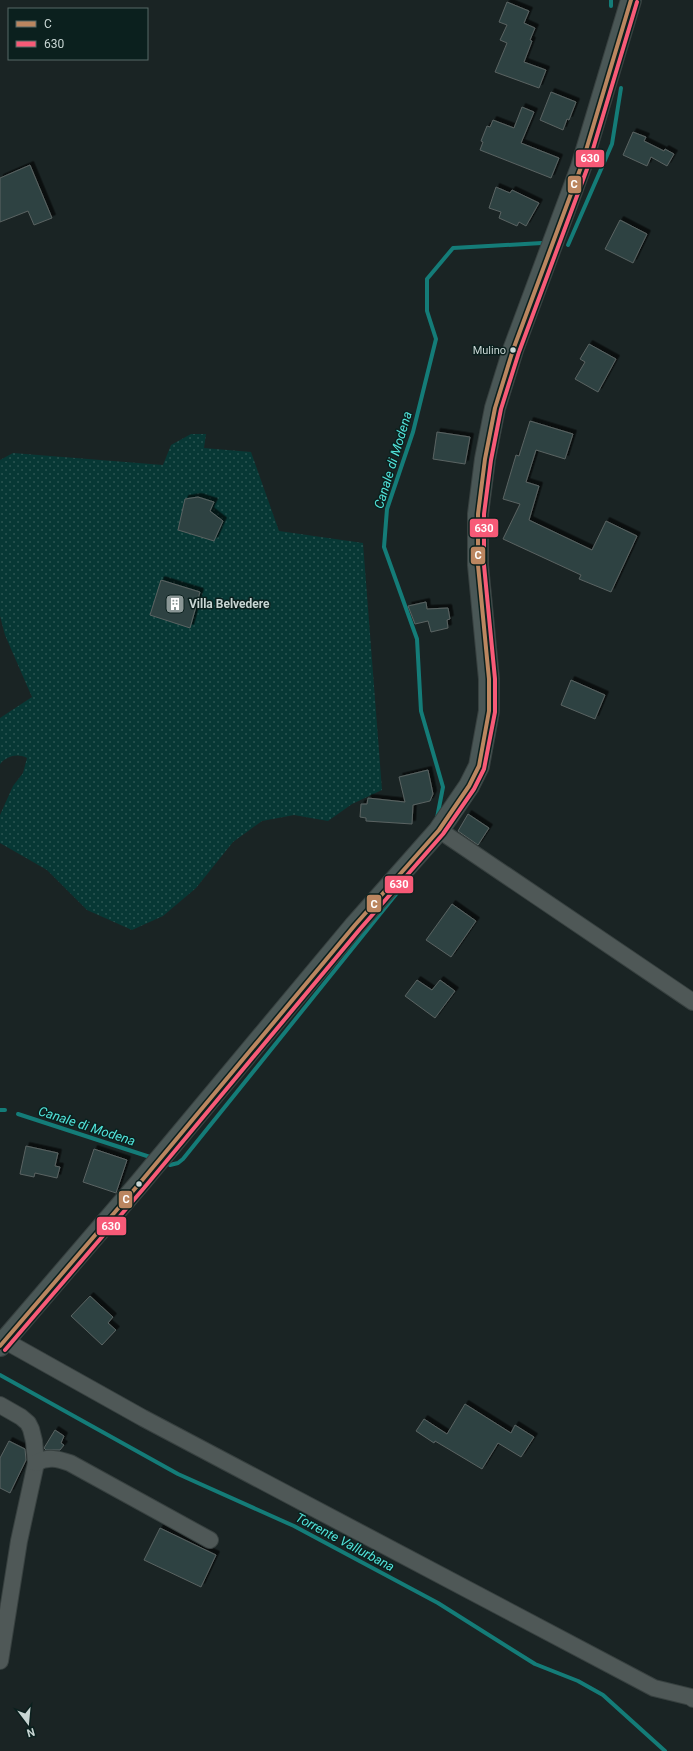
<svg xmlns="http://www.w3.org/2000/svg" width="693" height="1751" viewBox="0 0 693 1751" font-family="Roboto,sans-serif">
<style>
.grass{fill:url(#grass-dots)}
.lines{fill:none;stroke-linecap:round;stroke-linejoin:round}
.stream{stroke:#147c78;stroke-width:4}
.building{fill:#2f4343;stroke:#5a6362;filter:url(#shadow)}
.minor-casing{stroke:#384140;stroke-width:18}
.major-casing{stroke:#384140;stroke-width:22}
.minor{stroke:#4f5857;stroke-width:16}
.major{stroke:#4a5756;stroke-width:20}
.bus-1-casing{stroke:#0b201e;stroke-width:7}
.bus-2-casing{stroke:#0b201e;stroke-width:7}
.bus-1{stroke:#bb8660;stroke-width:4}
.bus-2{stroke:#f75a77;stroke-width:4}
.bus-dot{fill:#c8d5d3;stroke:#0b201e;stroke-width:1.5}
.labels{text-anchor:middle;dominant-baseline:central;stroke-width:3;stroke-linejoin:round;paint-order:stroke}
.bus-label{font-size:11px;fill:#c8d5d3;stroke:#0b201e;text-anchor:end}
.poi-label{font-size:12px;font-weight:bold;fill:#c8d5d3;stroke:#0b201e;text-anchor:start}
.water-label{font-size:13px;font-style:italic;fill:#51e3da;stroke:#0b201e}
.line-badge{stroke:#0b201e;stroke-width:1.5}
.badge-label{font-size:11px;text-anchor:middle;font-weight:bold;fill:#fff}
</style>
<defs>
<pattern id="grass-dots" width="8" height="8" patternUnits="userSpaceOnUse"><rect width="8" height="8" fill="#073835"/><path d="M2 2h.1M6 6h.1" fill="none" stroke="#2a5451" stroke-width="1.8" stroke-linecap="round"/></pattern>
<filter id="shadow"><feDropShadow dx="3.5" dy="-3.5" stdDeviation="0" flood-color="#0009"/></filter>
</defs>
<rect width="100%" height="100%" fill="#1a2424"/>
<!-- grass -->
<path class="grass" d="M 191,434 L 206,434 L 204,448 L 251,452 L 279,531 L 363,543 L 382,790 L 352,804 L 328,821 L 294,815 L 262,821 L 233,842 L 196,888 L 163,916 L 132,930 L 87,910 L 47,870 L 0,843 L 0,815 L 13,786 L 23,773 L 27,758 C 17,753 7,756 0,764 L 0,718 L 32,697 L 5,635 L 0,616 L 0,460 L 13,453 L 163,465 L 171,445 Z"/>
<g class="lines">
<!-- stream -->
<g class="stream">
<polyline points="611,6 611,0"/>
<polyline points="568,245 612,144 621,88"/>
<polyline points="437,818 443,787 421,711 417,639 384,547 387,509 413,432 436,339 427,311 427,279 453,248 542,243"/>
<polyline points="0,1110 5,1110"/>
<polyline points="18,1114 150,1157"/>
<polyline points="170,1165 178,1163 183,1159 409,878"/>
<polyline points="0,1375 178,1474 294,1526 438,1603 535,1664 578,1681 603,1695 665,1751"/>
</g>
</g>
<!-- building -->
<g class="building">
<polygon points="507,2 529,11 524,23 535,28 530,40 532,41 524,62 546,70 539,88 495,72 507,43 500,40 507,25 499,22"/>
<polygon points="551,92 576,102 569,120 567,119 563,130 540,120"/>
<polygon points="522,107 534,112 521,143 559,158 551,178 480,150 483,142 481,141 487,126 490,127 493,120 514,128"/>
<polygon points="633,132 646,137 644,141 664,151 665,149 674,154 667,166 651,157 647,166 623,155"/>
<polygon points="30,165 52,218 34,225 28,211 0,222 0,178"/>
<polygon points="496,187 510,193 512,190 539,203 526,226 519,222 517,226 499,218 501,212 489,208"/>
<polygon points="620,220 647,234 633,263 605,249"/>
<polygon points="589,344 616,359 598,392 575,379 585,362 580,359"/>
<polygon points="530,421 573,434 565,459 536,450 526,482 539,486 529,520 592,550 606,521 637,536 611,592 579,579 581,575 503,539 520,504 503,499 516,455 519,456"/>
<polygon points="437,432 470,437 465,464 433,459"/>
<polygon points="198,497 214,502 210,511 223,521 214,541 178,530 185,499"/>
<polygon points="161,580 200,592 190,628 150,615"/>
<polygon points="426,602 427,609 448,608 450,619 447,620 448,628 431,632 428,621 415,624 408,606"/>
<polygon points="571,680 605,695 595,719 561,705"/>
<polygon points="428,770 433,794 430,801 413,805 412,824 366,821 366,818 360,817 361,804 367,804 368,798 405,802 399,777"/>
<polygon points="468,814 489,828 478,845 458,831"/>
<polygon points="452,904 476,921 451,957 426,940"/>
<polygon points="417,980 432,990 440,980 455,991 435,1018 405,996"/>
<polygon points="26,1146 58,1153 55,1166 60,1167 57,1178 35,1173 34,1177 20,1174"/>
<polygon points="94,1149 127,1160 116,1193 83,1182"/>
<polygon points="90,1296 113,1317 108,1323 116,1330 102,1345 71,1316"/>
<polygon points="465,1404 511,1433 515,1425 534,1437 521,1457 498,1443 482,1469 435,1441 434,1443 416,1431 424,1419 447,1434"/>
<polygon points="55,1430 64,1436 61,1443 64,1445 60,1450 46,1450 44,1448"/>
<polygon points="9,1441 25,1449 26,1460 10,1493 0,1488 0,1458"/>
<polygon points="160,1528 216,1555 201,1587 144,1560"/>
</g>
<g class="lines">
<!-- minor casing -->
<g class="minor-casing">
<g id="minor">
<polyline points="439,830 693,1002"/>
<polyline points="0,1338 143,1418 654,1688 691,1697 693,1699"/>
<polyline points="0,1405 21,1417 28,1423 31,1429 34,1441 36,1463 19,1541 0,1661"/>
<path d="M 36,1463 C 48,1456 58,1459 70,1463 L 210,1540"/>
</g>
</g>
<!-- major casing -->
<g class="major-casing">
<polyline id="major" points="0,1346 139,1184 355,925 439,830 469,786 479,766 489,711 489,679 478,565 478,514 485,459 495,408 513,350 581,167 631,0"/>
</g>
<!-- minor -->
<use href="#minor" class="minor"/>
<!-- major -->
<use href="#major" class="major"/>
<!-- bus-1 casing -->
<g class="bus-1-casing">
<polyline id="bus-1" points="0,1346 139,1184 355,925 439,830 469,786 479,766 489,711 489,679 478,565 478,514 485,459 495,408 513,350 581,167 631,0"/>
</g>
<!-- bus-2 casing -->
<g class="bus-2-casing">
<polyline id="bus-2" points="5,1350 144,1188 360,929 443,834 474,789 484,769 495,712 495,679 484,565 484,514 491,460 501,409 519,352 587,169 637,2"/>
</g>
<!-- bus-1 -->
<use href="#bus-1" class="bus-1"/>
<!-- bus-2 -->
<use href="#bus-2" class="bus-2"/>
</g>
<!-- icons -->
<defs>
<g id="building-square" transform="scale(1)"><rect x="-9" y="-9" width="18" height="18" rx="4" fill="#8b9796" stroke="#0b201e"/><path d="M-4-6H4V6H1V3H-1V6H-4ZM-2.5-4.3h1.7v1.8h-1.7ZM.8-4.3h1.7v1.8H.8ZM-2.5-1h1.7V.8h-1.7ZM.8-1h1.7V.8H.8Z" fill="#fff"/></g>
</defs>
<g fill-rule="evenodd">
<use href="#building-square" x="175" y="604"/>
</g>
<!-- markers -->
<g class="bus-dot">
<circle cx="513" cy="350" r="3.5"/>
<circle cx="139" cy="1184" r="3.5"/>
</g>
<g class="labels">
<!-- bus labels -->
<g class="bus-label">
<text x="506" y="350">Mulino</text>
</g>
<!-- poi labels -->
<g class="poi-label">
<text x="189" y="604">Villa Belvedere</text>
</g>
<!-- water labels -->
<g class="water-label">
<text transform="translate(393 460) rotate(-73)">Canale di Modena</text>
<text transform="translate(87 1126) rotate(18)">Canale di Modena</text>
<text transform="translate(345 1542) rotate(28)">Torrente Vallurbana</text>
</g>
</g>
<g class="line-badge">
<rect x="575" y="149" width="30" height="19" rx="4" fill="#f75a77"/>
<rect x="567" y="175" width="15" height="19" rx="4" fill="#bb8660"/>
<rect x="469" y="518" width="30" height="20" rx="4" fill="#f75a77"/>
<rect x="470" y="546" width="16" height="19" rx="4" fill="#bb8660"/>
<rect x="384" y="875" width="30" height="19" rx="4" fill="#f75a77"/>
<rect x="366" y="894" width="16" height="19" rx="4" fill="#bb8660"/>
<rect x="118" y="1190" width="15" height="19" rx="4" fill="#bb8660"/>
<rect x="96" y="1216" width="31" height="20" rx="4" fill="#f75a77"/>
</g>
<g class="badge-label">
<text x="590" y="162">630</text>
<text x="574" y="188">C</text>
<text x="484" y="532">630</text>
<text x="478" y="559">C</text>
<text x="399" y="888">630</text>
<text x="374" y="908">C</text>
<text x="126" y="1203">C</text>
<text x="111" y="1230">630</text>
</g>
<!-- legend -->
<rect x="8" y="8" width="140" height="52" fill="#0b201e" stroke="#576866"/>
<rect x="16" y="21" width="20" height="6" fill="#bb8660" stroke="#576866"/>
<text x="44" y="28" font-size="12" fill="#c8d5d3">C</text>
<rect x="16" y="41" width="20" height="6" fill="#f75a77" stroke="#576866"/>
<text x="44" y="48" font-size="12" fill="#c8d5d3">630</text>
<!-- north arrow -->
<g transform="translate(28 1723) rotate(164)" stroke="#0b201e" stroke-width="3" paint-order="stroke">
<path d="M0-3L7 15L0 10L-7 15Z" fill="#c8d5d3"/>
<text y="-6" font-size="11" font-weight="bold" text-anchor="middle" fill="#c8d5d3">N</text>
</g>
</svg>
